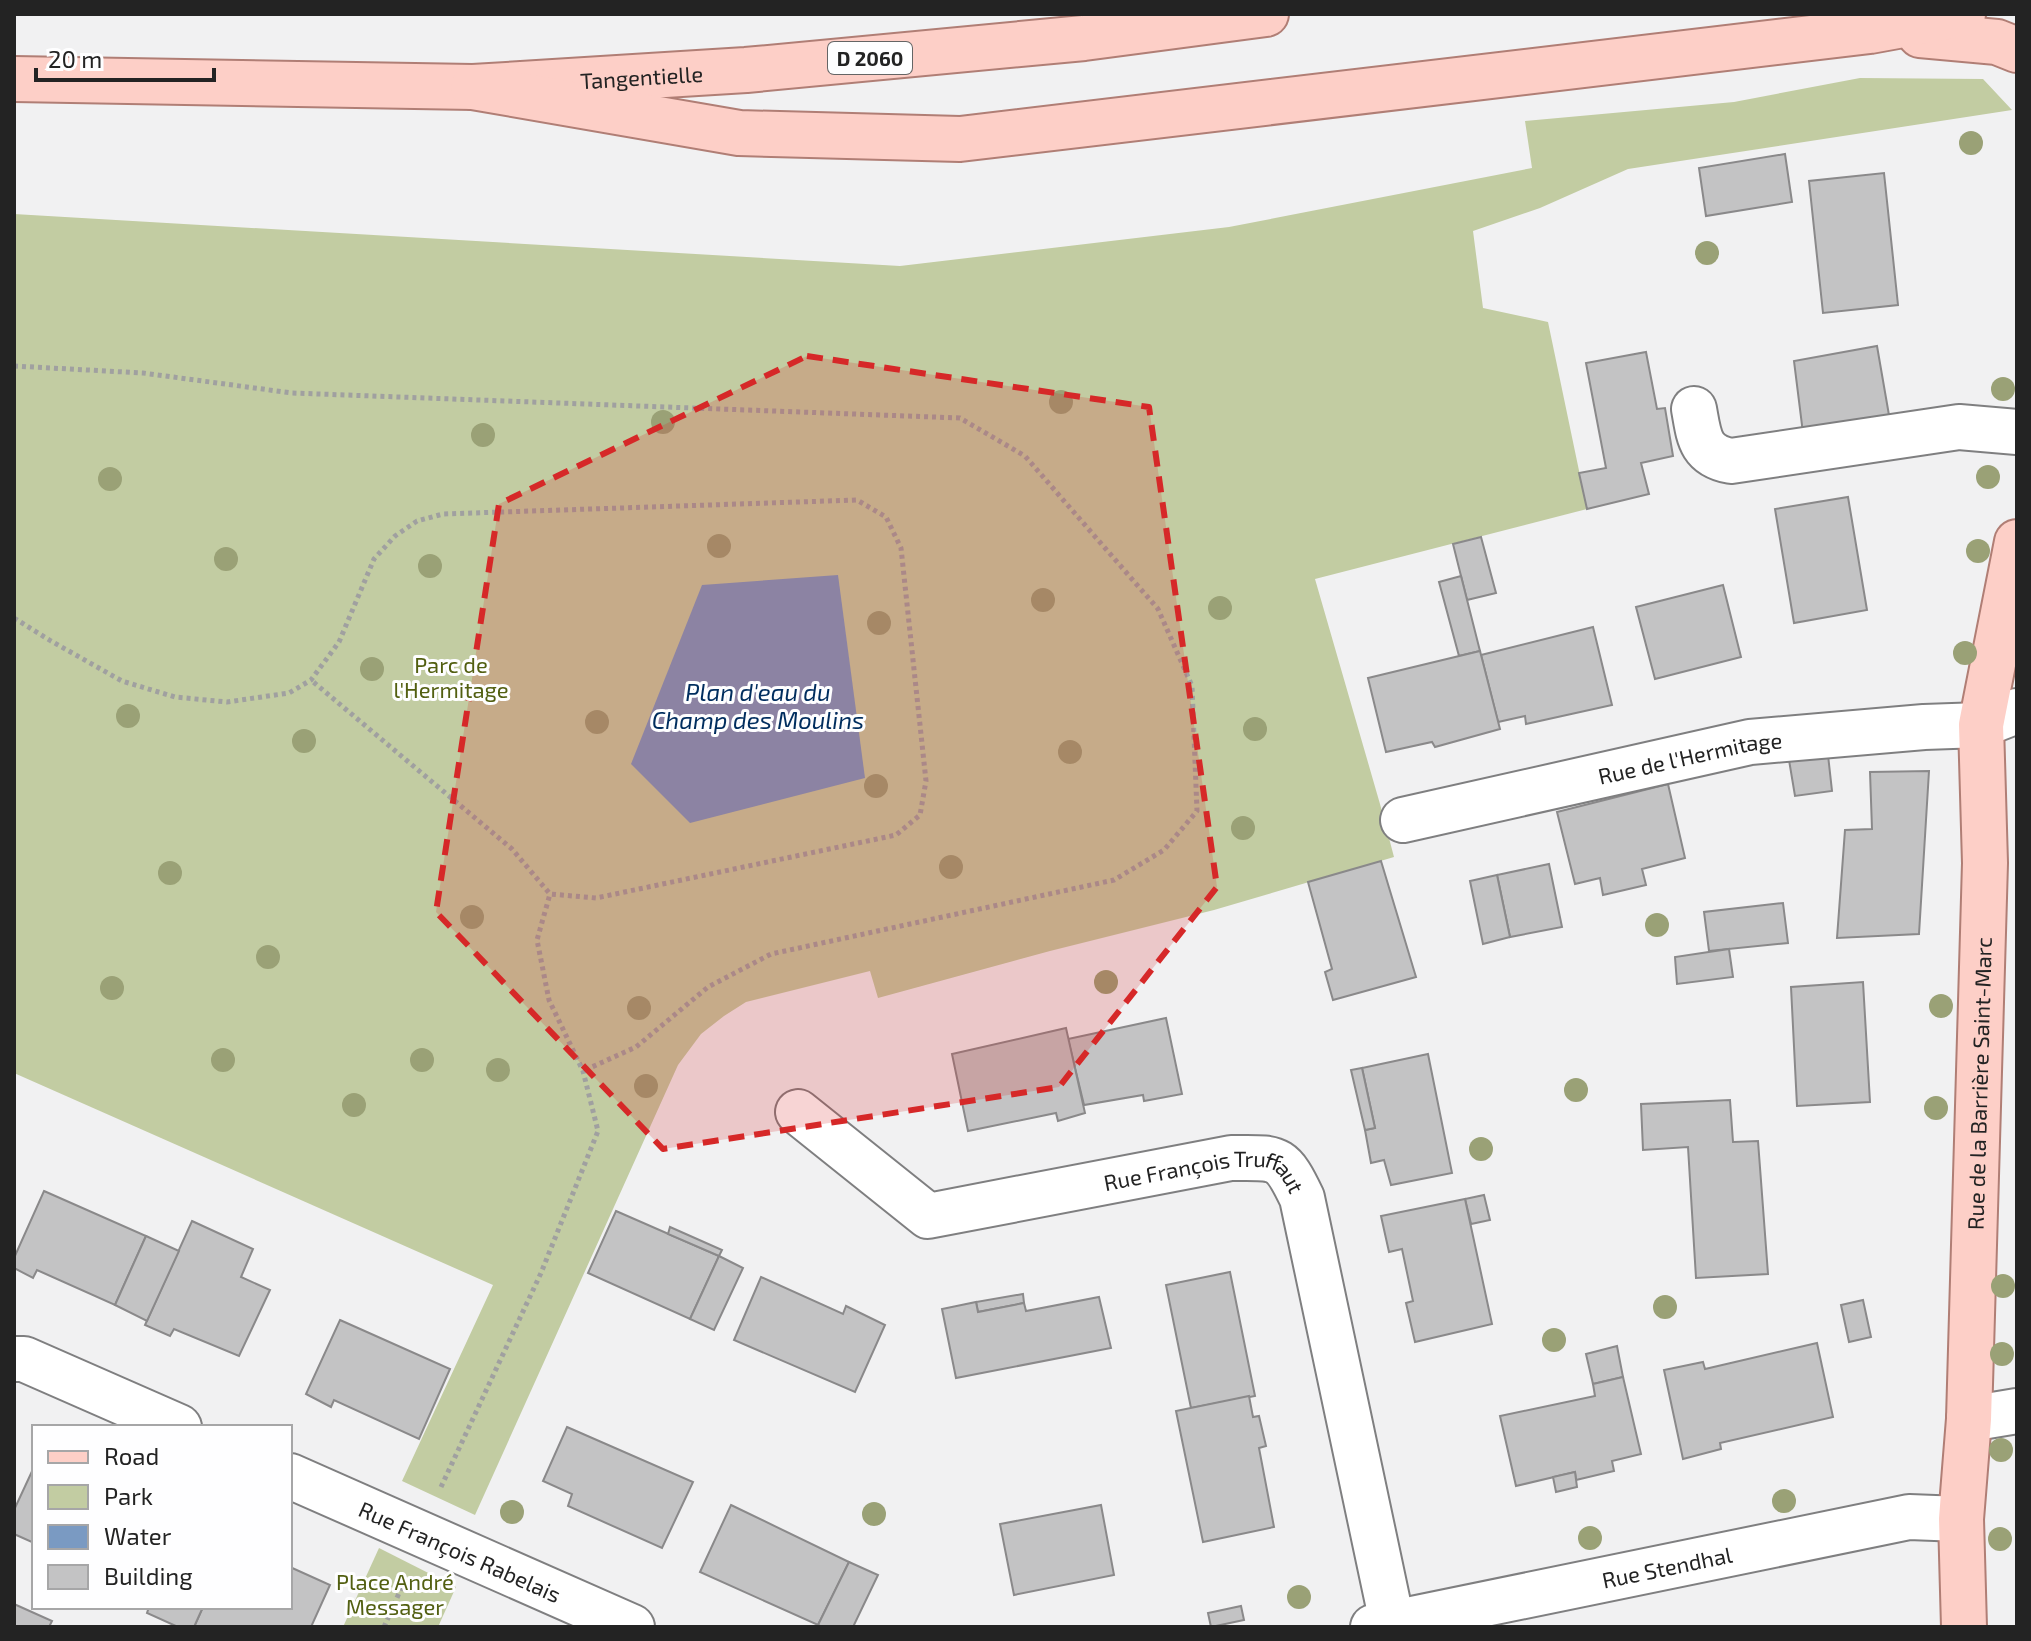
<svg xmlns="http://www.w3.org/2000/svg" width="2031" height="1641" viewBox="0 0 2031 1641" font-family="'Exo 2',sans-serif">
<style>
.green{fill:#c2cca2}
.water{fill:#7a9ac2}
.building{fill:#c3c3c4;stroke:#8a898a;stroke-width:2}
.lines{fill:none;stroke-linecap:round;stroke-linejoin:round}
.minor-casing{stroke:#7f7f80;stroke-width:48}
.major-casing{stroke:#b07e75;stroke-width:48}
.path{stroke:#a0a0a0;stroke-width:5;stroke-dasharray:4 4;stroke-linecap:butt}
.minor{stroke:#fff;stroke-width:44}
.major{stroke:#fdcfc7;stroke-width:44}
.tree{fill:#9aa176}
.marked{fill:#d62828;fill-opacity:0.2;stroke:#d62828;stroke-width:6;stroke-dasharray:16 10;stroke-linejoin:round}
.labels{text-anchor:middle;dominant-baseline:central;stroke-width:6;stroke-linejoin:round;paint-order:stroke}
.shield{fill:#fefeff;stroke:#656565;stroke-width:2}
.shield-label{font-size:20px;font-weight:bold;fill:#232323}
.street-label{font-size:22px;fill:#232323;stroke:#fefeff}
.park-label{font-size:22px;fill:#525f11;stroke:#fefeff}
.water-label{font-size:24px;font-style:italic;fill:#002d5e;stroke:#fefeff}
</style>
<rect width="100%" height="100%" fill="#f1f1f2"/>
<!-- green -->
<g class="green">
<polygon points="1860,78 1983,79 2012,110 1628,169 1540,208 1473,231 1483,308 1548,322 1587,509 1315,579 1380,804 1394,857 1214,910 1050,951 878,998 870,971 746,1002 724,1016 701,1034 678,1065 475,1515 402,1481 493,1285 14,1073 14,214 900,266 1229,227 1532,168 1525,121 1734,102"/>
<polygon points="379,1548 456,1587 438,1627 343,1627"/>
</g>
<!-- water -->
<polygon class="water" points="838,575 865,778 690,823 631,764 702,585"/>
<!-- building -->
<g class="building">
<polygon points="1785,154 1792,202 1706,216 1699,168"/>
<polygon points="1884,173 1898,305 1823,313 1809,181"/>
<polygon points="1877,346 1890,421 1803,433 1794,361"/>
<polygon points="1646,352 1657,409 1665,408 1673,456 1641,463 1649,494 1587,509 1579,473 1606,468 1586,363"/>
<polygon points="1848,497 1867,610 1794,623 1775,509"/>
<polygon points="1481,537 1496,593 1467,600 1453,544"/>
<polygon points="1461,576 1480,651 1459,656 1439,582"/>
<polygon points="1723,585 1741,657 1655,679 1636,607"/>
<polygon points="1593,627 1612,705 1526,724 1525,716 1498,722 1481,655"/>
<polygon points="1480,651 1500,729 1435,747 1432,742 1386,752 1368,678"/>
<polygon points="1828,755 1832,791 1795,796 1789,760"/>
<polygon points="1929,771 1919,934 1837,938 1845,830 1872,829 1870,772"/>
<polygon points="1668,784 1685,858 1642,869 1646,885 1603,895 1600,878 1575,884 1557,812"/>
<polygon points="1381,861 1416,977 1333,1000 1325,972 1332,969 1308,882"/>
<polygon points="1549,864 1562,927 1510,937 1497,875"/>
<polygon points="1497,875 1510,937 1483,944 1470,881"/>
<polygon points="1783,903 1788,943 1709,951 1704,912"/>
<polygon points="1729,949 1733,977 1677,984 1675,957"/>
<polygon points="1863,982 1870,1102 1797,1106 1791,987"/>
<polygon points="1166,1018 1182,1094 1144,1101 1143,1095 1084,1105 1068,1039"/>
<polygon points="1066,1028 1085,1113 1058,1121 1056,1113 968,1131 952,1054"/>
<polygon points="1428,1054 1452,1173 1391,1185 1384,1160 1371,1163 1365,1130 1375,1128 1362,1068"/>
<polygon points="1362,1068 1375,1128 1365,1130 1351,1070"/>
<polygon points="1730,1100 1733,1142 1758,1141 1768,1274 1696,1278 1688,1147 1643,1150 1641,1104"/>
<polygon points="44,1191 146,1236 115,1305 37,1270 33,1278 14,1268 14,1258"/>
<polygon points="1484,1195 1490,1220 1471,1224 1465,1199"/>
<polygon points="1465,1199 1492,1324 1415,1342 1406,1303 1413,1301 1402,1249 1389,1252 1381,1216"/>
<polygon points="616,1211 719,1256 690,1319 588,1273"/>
<polygon points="192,1221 253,1249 241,1277 270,1290 239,1356 174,1329 170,1336 145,1325"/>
<polygon points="670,1227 722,1250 719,1256 668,1234"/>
<polygon points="146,1236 179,1251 147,1321 115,1305"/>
<polygon points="719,1256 743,1268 714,1330 690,1319"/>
<polygon points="1230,1272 1255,1396 1191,1408 1166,1285"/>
<polygon points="761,1277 843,1314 846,1306 885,1325 855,1392 734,1340"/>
<polygon points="1023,1294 1024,1303 978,1312 976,1302"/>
<polygon points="1099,1297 1111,1348 956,1378 942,1309 976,1302 978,1312 1024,1303 1026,1311"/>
<polygon points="1863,1300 1871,1337 1849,1342 1841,1305"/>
<polygon points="340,1320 450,1369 419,1439 334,1400 331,1407 306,1394"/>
<polygon points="1817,1343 1833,1417 1720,1443 1721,1449 1683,1459 1664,1370 1703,1362 1705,1369"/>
<polygon points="1617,1346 1623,1377 1593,1384 1586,1354"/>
<polygon points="1623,1377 1641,1454 1612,1461 1614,1471 1576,1480 1575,1472 1516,1486 1500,1416 1595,1396 1593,1384"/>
<polygon points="1249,1396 1253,1417 1259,1416 1266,1446 1259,1448 1274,1527 1203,1542 1176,1411"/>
<polygon points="567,1427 693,1482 662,1548 568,1506 572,1494 543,1481"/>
<polygon points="34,1467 34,1543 14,1534 14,1510"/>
<polygon points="1575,1472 1577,1487 1556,1492 1553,1477"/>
<polygon points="731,1505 849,1562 818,1625 700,1572"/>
<polygon points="1101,1505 1114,1575 1014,1595 1000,1524"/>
<polygon points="849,1562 878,1575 853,1627 822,1627 818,1625"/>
<polygon points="290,1567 330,1585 311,1627 194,1627 203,1607 290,1607"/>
<polygon points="14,1604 52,1621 49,1627 14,1627"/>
<polygon points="1241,1606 1244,1620 1211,1627 1208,1613"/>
<polygon points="149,1607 203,1607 194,1627 178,1627 147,1613"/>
</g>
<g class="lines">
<!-- minor casing -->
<g class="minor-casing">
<g id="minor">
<path d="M 1694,409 C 1699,436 1699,455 1731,461 L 1959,427 L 2017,432"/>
<path id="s1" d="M 1403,820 L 1750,742 L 1924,727 L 1981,725 L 2017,711"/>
<path id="s2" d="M 798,1112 L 928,1216 L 1231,1158 C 1278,1158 1281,1154 1302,1198 L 1392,1622"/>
<polyline points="14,1359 24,1359 179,1427"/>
<polyline points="1969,1419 2017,1411"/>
<path id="s3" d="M 290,1476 L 632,1627"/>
<path id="s4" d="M 1373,1627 L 1909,1517 L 1961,1519"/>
</g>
</g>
<!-- major casing -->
<g class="major-casing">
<g id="major">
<polyline points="1920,35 1997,42 2017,50"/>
<path id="s5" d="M 14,79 L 473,87 L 746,70 L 1084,38 L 1266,14"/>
<polyline points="473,87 739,133 960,139 1870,31 1963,14"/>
<path id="s6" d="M 1964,1627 L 1961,1519 L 1969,1419 L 1985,863 L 1981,725 L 2017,542"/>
</g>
</g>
<!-- path -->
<g class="path">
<polyline points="14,366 143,373 292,393 960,418 1025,456 1158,609 1192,686 1197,811 1164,850 1114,880 771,954 708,987 636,1047 583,1071"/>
<polyline points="14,618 51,641 122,681 175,697 227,702 289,693 311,680 339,642 374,559 395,536 417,521 443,514 857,500 886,517 901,548 926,781 920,815 896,835 596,898 550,894 512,849 311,680"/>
<polyline points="441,1487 541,1273 598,1131 583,1071 549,1000 537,940 550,894"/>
<polyline points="384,1627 404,1582"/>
</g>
<!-- minor -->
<use href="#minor" class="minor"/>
<!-- major -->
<use href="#major" class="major"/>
</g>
<!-- trees -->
<g class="tree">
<circle cx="1971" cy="143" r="12"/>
<circle cx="1707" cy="253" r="12"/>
<circle cx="2003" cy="389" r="12"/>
<circle cx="1061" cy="402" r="12"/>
<circle cx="663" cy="422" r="12"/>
<circle cx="483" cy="435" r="12"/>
<circle cx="1988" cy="477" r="12"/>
<circle cx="110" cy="479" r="12"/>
<circle cx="719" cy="546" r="12"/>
<circle cx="1978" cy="551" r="12"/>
<circle cx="226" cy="559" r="12"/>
<circle cx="430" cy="566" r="12"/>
<circle cx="1043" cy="600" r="12"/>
<circle cx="1220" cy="608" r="12"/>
<circle cx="879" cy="623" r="12"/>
<circle cx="1965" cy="653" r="12"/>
<circle cx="372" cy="669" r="12"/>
<circle cx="128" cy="716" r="12"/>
<circle cx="597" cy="722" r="12"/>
<circle cx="1255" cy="729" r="12"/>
<circle cx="304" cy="741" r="12"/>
<circle cx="1070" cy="752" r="12"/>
<circle cx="876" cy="786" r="12"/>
<circle cx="1243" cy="828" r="12"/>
<circle cx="951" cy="867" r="12"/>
<circle cx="170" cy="873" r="12"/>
<circle cx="472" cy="917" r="12"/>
<circle cx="1657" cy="925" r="12"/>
<circle cx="268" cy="957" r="12"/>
<circle cx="1106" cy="982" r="12"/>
<circle cx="112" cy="988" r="12"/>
<circle cx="1941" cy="1006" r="12"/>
<circle cx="639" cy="1008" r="12"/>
<circle cx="223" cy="1060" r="12"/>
<circle cx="422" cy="1060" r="12"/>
<circle cx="498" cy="1070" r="12"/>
<circle cx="646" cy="1086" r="12"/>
<circle cx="1576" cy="1090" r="12"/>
<circle cx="354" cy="1105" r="12"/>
<circle cx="1936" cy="1108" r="12"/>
<circle cx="1481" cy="1149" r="12"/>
<circle cx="2003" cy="1286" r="12"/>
<circle cx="1665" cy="1307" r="12"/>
<circle cx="1554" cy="1340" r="12"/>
<circle cx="2002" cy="1354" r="12"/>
<circle cx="2001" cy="1450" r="12"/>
<circle cx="1784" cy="1501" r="12"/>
<circle cx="512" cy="1512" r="12"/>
<circle cx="874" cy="1514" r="12"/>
<circle cx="1590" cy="1538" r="12"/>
<circle cx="2000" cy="1539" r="12"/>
<circle cx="1299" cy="1597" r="12"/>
</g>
<!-- marked area -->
<path class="marked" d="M 807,356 L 1149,407 L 1217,887 L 1059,1087 L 663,1149 L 436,912 L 499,504 Z"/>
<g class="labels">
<!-- shield labels -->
<rect class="shield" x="828" y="42" width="84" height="32" rx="6"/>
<g class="shield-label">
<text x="870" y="58">D 2060</text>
</g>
<!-- street labels -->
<g class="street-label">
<text stroke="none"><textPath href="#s5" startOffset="628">Tangentielle</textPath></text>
<text stroke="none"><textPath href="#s1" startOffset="294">Rue de l'Hermitage</textPath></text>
<text stroke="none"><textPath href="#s6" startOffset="544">Rue de la Barrière Saint-Marc</textPath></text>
<text stroke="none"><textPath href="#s2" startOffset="452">Rue François Truffaut</textPath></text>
<text stroke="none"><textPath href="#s3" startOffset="186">Rue François Rabelais</textPath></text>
<text stroke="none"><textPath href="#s4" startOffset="300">Rue Stendhal</textPath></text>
</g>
<!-- park labels -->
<g class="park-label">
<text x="451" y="664">Parc de<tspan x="451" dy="25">l'Hermitage</tspan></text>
<text x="395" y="1581">Place André<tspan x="395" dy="25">Messager</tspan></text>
</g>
<!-- water labels -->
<g class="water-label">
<text x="758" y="691">Plan d'eau du<tspan x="758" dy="28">Champ des Moulins</tspan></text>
</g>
</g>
<!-- border -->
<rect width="2031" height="1641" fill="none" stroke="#232323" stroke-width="32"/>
<!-- legend -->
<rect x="32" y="1425" width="260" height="184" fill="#fefeff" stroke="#a6a6a7" stroke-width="2"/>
<rect x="48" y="1451" width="40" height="12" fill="#fdcfc7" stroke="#a6a6a7" stroke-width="2"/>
<text x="104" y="1465" font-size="24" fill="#232323">Road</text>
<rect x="48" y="1485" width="40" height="24" fill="#c2cca2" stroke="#a6a6a7" stroke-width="2"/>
<text x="104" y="1505" font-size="24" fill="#232323">Park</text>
<rect x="48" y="1525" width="40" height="24" fill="#7a9ac2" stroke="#a6a6a7" stroke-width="2"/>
<text x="104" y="1545" font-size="24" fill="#232323">Water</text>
<rect x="48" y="1565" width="40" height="24" fill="#c3c3c4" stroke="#a6a6a7" stroke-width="2"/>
<text x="104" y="1585" font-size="24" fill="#232323">Building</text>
<!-- scale -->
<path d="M36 68v12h178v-12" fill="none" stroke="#232323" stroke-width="4"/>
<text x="48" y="68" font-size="24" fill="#232323" stroke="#fefeff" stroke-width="6" paint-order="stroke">20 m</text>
</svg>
